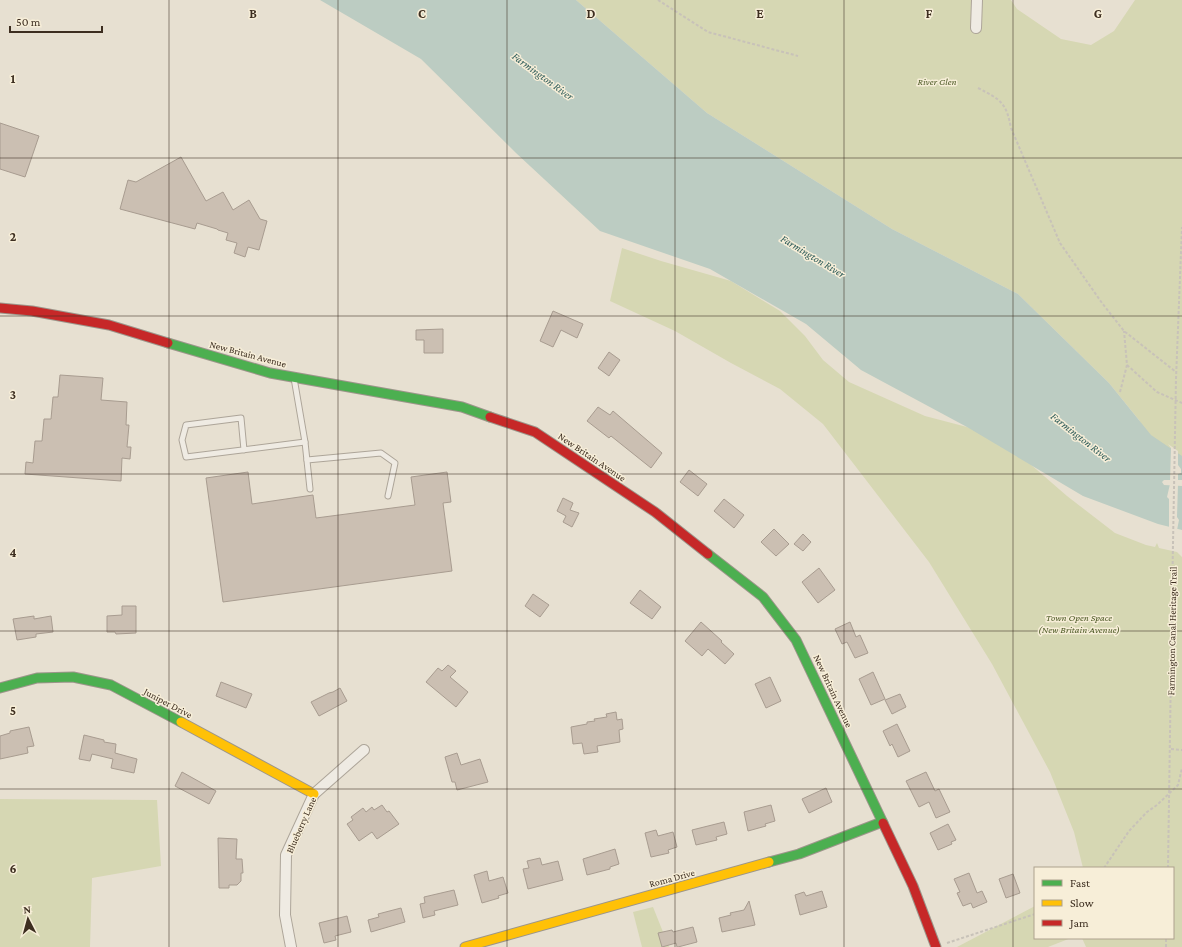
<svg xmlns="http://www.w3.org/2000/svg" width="1182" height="947" viewBox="0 0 1182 947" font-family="'Crimson Pro',serif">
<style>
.green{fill:#d6d7b3}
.water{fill:#bcccc2}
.pier{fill:#e7e0d1}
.building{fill:#cbbfb2;stroke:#a89c90}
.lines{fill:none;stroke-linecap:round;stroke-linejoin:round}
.lane-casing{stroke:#ada599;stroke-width:7}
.street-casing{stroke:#ada599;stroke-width:12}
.fast-casing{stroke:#9c958a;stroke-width:11}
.slow-casing{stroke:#9c958a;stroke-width:11}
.jam-casing{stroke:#9c958a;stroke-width:11}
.path{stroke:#c8c2b9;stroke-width:2;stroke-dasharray:3 2;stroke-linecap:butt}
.lane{stroke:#efebe3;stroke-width:5}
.street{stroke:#efebe3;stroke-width:10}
.fast{stroke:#4caf50;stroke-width:9}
.slow{stroke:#ffc107;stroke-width:9}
.jam{stroke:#c62828;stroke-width:9}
.path-bridge{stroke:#c8c2b9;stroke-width:2;stroke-dasharray:3 2;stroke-linecap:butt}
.grid{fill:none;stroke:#3d2e20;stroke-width:1;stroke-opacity:0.55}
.labels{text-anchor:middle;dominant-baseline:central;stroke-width:3;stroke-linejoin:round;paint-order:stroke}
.park-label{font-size:10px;font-style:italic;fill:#4d5a26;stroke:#f7eed8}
.street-label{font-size:10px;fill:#3d2e20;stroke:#f7eed8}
.water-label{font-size:11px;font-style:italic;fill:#2f5d5a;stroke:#f7eed8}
.grid-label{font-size:13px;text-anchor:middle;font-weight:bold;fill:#3d2e20;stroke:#f7eed8;stroke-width:3;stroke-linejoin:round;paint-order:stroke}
</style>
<rect width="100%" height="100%" fill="#e7e0d1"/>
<!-- green -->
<g class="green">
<polygon points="576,0 1011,0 1017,9 1061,39 1091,45 1114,31 1135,0 1182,0 1182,460 1164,465 1139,420 1109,383 1018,294 892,229 707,113"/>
<polygon points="622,248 661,261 731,281 780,311 805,336 823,360 849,382 925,416 967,427 1000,438 1067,496 1115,533 1146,545 1155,547 1157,543 1159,548 1177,552 1182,557 1182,947 1086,947 1082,938 1173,938 1173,868 1083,868 1074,832 1050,772 992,664 929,562 823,424 780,389 731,363 675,331 610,301"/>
<polygon points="0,799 157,800 161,866 92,878 90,947 0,947"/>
<polygon points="1035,906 1035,938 1071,938 1048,947 957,947"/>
<polygon points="653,907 669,947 642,947 633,912"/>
</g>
<!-- water -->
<polygon class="water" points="320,0 576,0 707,113 892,229 1018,294 1109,383 1151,435 1182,456 1182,480 1164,480 1162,482 1164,485 1182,486 1182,530 1158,524 1083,496 967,427 861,370 806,324 710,269 600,231 516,153 421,59"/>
<!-- pier -->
<g class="pier">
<polygon points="1168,444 1178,451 1178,465 1181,469 1181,473 1178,474 1178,482 1170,482 1171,448"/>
<polygon points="1170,484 1178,484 1177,517 1179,520 1177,530 1169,529 1169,499 1167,497"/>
</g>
<!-- building -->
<g class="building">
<polygon points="0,123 39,136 25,177 0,169"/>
<polygon points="181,157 206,201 223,192 233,210 249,200 260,219 267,221 259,250 248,247 245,257 234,253 237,243 226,240 228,233 218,230 217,229 197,223 195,229 120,209 128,180 136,182"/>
<polygon points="553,311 583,324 577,338 561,330 553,347 540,341"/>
<polygon points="443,329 443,353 424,353 424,340 416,340 416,330"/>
<polygon points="609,352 620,360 609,376 598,368"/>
<polygon points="60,375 103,378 101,400 127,402 126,425 129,425 127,447 131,447 130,459 122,458 121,481 25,474 26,462 33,463 35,441 42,441 44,419 51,419 53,397 58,397"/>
<polygon points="598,407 610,415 613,411 662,453 651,468 611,436 609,438 587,421"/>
<polygon points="689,470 707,484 698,496 680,482"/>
<polygon points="248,472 252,504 313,495 316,518 415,505 411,477 447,472 451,502 443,503 452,571 223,602 206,478"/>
<polygon points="563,498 573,503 570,510 579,513 572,527 563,522 566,516 557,511"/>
<polygon points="724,499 744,515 734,528 714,511"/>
<polygon points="774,529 789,544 776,556 761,542"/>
<polygon points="803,534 811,542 803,551 794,544"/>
<polygon points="819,568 835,590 818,603 802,582"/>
<polygon points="640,590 661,607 652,619 630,603"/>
<polygon points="533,594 549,605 540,617 525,606"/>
<polygon points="122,606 136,606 136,633 116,634 115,632 107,632 107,616 122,615"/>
<polygon points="34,616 34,619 51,616 53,632 36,634 36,637 17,640 13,619"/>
<polygon points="701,622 722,641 721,642 734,654 725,664 708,649 702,656 685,641"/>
<polygon points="850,622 856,637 860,635 868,653 855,658 847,642 842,644 835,629"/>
<polygon points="448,665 456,671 450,677 468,692 456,707 426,682 438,668 442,671"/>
<polygon points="873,672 885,699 871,705 859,679"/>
<polygon points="770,677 781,701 766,708 755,684"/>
<polygon points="221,682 252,694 246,708 216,696"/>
<polygon points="340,688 347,701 319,716 311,702 329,693 333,692"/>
<polygon points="900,694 906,707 892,714 885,700"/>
<polygon points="616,712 617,720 622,719 623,729 619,730 620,742 597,746 598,752 584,754 582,743 573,744 571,727 587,724 587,722 595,721 594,719 607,717 606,714"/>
<polygon points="897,724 910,751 898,757 892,744 890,746 883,731"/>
<polygon points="29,727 34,746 27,747 28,753 0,759 0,736 10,733 10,731"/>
<polygon points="84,735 104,740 104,742 116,744 115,753 137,759 134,773 111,768 113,759 92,754 90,761 79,759"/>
<polygon points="457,753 461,765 480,759 488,782 457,790 455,782 452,782 445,757"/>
<polygon points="182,772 216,791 209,804 175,786"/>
<polygon points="926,772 935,791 939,789 950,812 936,818 929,802 919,807 906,781"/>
<polygon points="826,788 832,802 809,813 802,799"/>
<polygon points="382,805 387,812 389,811 399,824 377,839 372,832 359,841 347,824 353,820 351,817 363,808 366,812 372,807 374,810"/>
<polygon points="771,805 775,821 765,824 766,826 748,831 744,812"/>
<polygon points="724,822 727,834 716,837 717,840 696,845 692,830"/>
<polygon points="948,824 956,840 951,842 952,844 938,850 930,833"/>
<polygon points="656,830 658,836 673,832 677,847 668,850 669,853 651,857 645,833"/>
<polygon points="218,838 237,839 236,859 242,859 243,873 241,873 241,881 237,885 229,885 229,888 219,888"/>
<polygon points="615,849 619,864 610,867 610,869 587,875 583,859"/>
<polygon points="540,858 542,865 558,861 563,880 528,889 523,869 529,868 527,861"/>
<polygon points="487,871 489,881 503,877 508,893 498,896 499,898 482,903 474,875"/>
<polygon points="969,873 977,893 982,891 987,902 973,908 971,903 963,906 957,893 960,892 954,879"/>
<polygon points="1013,874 1020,893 1006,898 999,879"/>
<polygon points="454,890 458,905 434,911 435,915 423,918 420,904 425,903 424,897"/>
<polygon points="822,891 827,907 800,915 795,895 804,892 806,896"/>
<polygon points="749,901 755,925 722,932 719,918 731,915 730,913 744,910"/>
<polygon points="401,908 405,922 371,932 368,920 379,917 378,914"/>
<polygon points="347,916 351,932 335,936 336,940 324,943 319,923"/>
<polygon points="693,927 697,942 678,947 677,947 676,943 662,947 658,933 672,930 673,932"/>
</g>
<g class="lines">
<!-- lane casing -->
<g class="lane-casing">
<g id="lane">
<polyline points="294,378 305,442 310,489"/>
<polyline points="244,450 241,418 186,425 182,440 186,457 305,442"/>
<polyline points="307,460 381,453 395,463 388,496"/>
</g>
</g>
<!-- street casing -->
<g class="street-casing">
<g id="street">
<polyline points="976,28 977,0"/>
<polyline points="291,947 285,915 286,855 314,794 364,750"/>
</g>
</g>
<!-- fast casing -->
<g class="fast-casing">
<g id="fast">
<polyline points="168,343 270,373 462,407 490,417"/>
<polyline points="708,554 763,597 796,640 883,823"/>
<polyline points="0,688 37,678 73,677 111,685 181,722"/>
<polyline points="769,862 799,854 882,822"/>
</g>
</g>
<!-- slow casing -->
<g class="slow-casing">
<g id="slow">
<polyline points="181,722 314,794"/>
<polyline points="465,947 769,862"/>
</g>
</g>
<!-- jam casing -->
<g class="jam-casing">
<g id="jam">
<polyline points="0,308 32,311 109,325 168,343"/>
<polyline points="490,417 535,432 655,512 708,554"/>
<polyline points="883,823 913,886 936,947"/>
</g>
</g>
<!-- path -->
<g class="path">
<polyline points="658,0 708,32 798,56"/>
<path d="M 978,88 C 1001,100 1006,102 1011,128 L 1060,243 L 1102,303 L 1124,331 L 1176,372"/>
<polyline points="1127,365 1157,392 1182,403"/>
<polyline points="1176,379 1182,227"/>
<polyline points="1120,392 1127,365 1124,331"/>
<polyline points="1171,749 1182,750"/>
<polyline points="1104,868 1129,831 1147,812 1157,805 1178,785 1182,768"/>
<polyline points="1168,868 1172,599"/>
<polyline points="947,943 1035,914"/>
<polyline points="1166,947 1166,938"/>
</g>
<!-- lane -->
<use href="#lane" class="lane"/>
<!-- street -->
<use href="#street" class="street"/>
<!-- fast -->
<use href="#fast" class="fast"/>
<!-- slow -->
<use href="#slow" class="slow"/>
<!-- jam -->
<use href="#jam" class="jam"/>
<!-- path-bridge -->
<polyline class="path-bridge" points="1172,599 1176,379"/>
</g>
<!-- grid -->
<path class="grid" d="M 169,0 L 169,947M 338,0 L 338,947M 507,0 L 507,947M 675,0 L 675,947M 844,0 L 844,947M 1013,0 L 1013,947M 0,158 L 1182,158M 0,316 L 1182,316M 0,474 L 1182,474M 0,631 L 1182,631M 0,789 L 1182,789"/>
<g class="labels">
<!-- park labels -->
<g class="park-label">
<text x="937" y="81">River Glen</text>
<text x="1079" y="617">Town Open Space<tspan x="1079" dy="12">(New Britain Avenue)</tspan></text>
</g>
<!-- street labels -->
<g class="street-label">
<text transform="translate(248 354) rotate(15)">New Britain Avenue</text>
<text transform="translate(592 457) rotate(34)">New Britain Avenue</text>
<text transform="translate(1172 631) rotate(-89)">Farmington Canal Heritage Trail</text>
<text transform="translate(833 691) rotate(65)">New Britain Avenue</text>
<text transform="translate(168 703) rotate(28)">Juniper Drive</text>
<text transform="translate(301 825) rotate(-66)">Blueberry Lane</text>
<text transform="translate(672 878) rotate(-15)">Roma Drive</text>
</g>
<!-- water labels -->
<g class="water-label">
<text transform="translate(543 76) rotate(36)">Farmington River</text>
<text transform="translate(813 256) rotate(31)">Farmington River</text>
<text transform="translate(1081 437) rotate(38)">Farmington River</text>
</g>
</g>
<g class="grid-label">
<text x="253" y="18">B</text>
<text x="422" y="18">C</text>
<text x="591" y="18">D</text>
<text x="760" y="18">E</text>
<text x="929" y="18">F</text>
<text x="1098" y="18">G</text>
<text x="13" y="83">1</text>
<text x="13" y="241">2</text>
<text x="13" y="399">3</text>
<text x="13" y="557">4</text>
<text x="13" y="715">5</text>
<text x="13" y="873">6</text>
</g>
<!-- legend -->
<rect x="1034" y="867" width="140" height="72" fill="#f7eed8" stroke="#ada18e"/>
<rect x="1042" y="880" width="20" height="6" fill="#4caf50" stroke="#ada18e"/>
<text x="1070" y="887" font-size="12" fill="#3d2e20">Fast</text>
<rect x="1042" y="900" width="20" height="6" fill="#ffc107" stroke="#ada18e"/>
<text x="1070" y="907" font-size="12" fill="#3d2e20">Slow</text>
<rect x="1042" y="920" width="20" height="6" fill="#c62828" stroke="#ada18e"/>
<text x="1070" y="927" font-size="12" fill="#3d2e20">Jam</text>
<!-- north arrow -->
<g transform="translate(28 919) rotate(354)" stroke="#f7eed8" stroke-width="3" paint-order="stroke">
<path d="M0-3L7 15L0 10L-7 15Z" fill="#3d2e20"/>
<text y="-6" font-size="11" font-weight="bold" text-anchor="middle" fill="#3d2e20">N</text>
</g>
<!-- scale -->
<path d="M10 26v6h92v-6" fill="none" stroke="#3d2e20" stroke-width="2"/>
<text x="16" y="26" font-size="12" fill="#3d2e20" stroke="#f7eed8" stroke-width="3" paint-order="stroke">50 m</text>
</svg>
